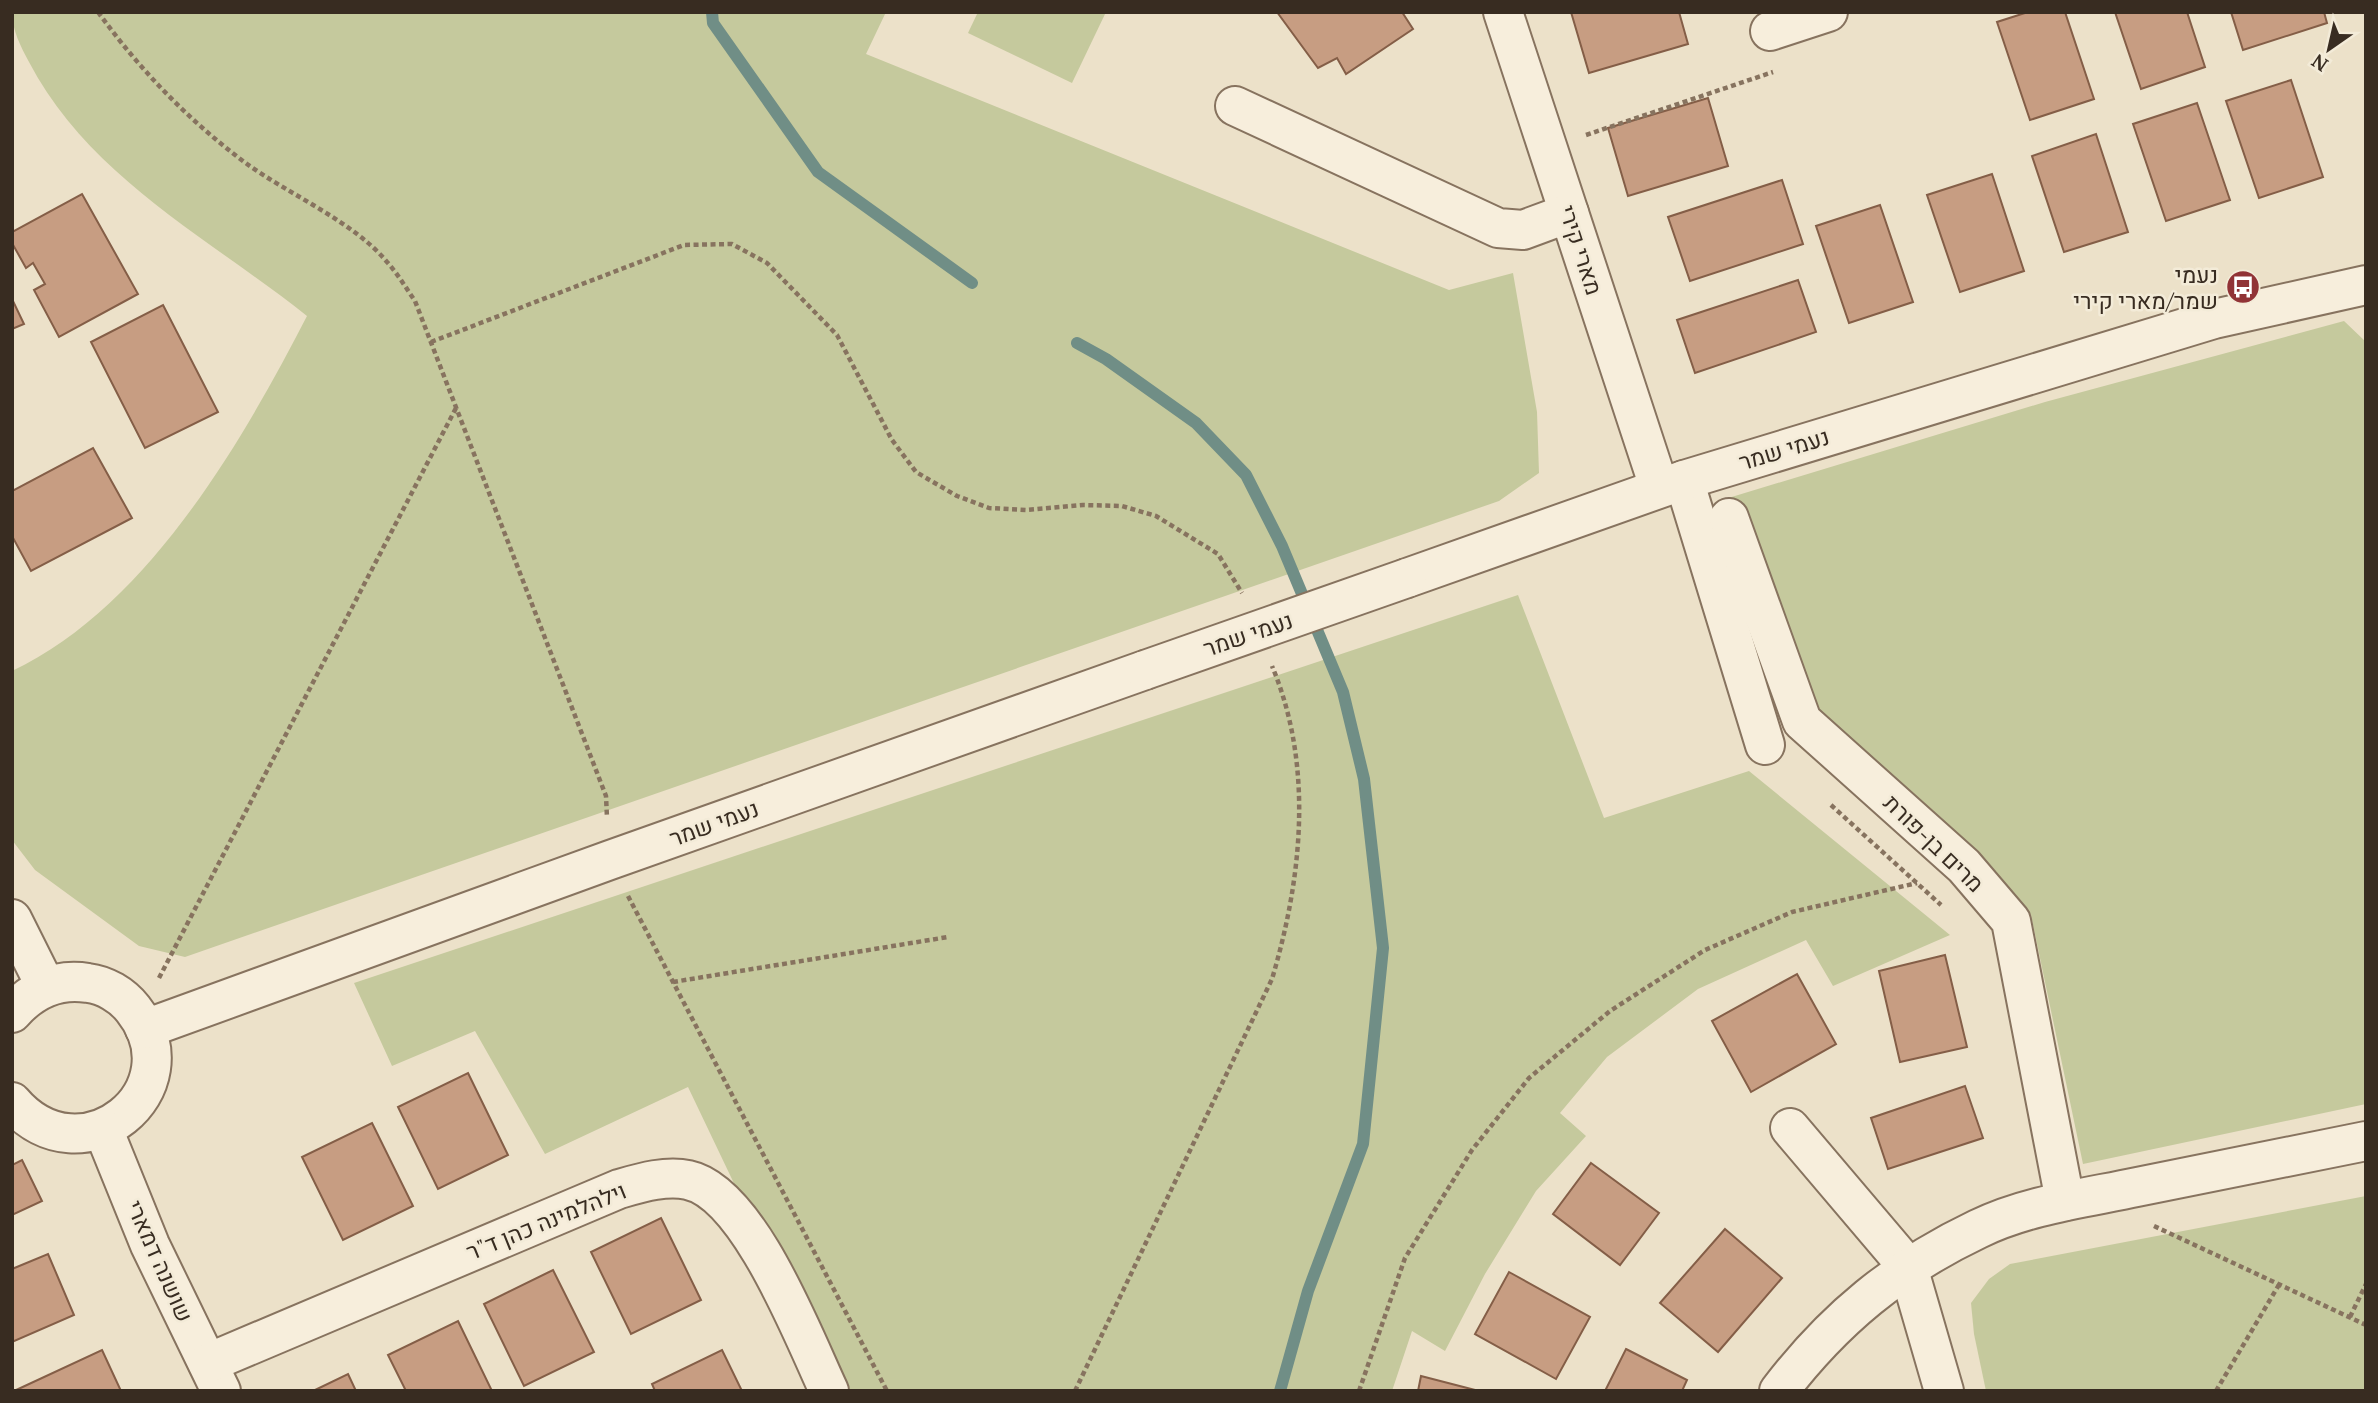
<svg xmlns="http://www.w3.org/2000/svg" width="2378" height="1403" viewBox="0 0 2378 1403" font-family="'PT Serif',Heebo,serif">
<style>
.green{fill:#c5c99d}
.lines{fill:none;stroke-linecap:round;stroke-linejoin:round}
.stream{stroke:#708e86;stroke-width:12}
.building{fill:#c79d82;stroke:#845e47;stroke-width:2}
.minor-casing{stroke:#87735f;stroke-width:42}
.path{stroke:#87735f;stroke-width:4.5;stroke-dasharray:5 3.5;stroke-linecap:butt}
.minor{stroke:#f7eedc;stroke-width:38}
.minor-bridge-casing{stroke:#87735f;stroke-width:42;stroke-linecap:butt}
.minor-bridge{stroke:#f7eedc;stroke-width:38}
.labels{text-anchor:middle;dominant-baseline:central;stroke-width:5;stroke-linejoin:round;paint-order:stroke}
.street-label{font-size:23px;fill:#382c21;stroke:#f3ebd8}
.poi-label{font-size:23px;fill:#382c21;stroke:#f3ebd8;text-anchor:end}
</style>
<rect width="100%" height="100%" fill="#ece1c9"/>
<!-- green -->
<g class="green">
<path d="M 12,12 L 886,12 L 866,54 L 1449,290 L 1513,273 L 1537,412 L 1539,473 L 1499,501 L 185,957 L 139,946 L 35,870 L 12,840 L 12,671 C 146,608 241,444 307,316 C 209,238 89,177 29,62 C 21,47 12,30 12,12 Z"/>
<polygon points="978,12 1106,12 1072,83 968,33"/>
<polygon points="2344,321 2366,342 2366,1104 2083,1164 2031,915 1819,712 1798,686 1725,499 2045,402"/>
<polygon points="1518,595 1604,818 1749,771 1950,935 1833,986 1806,940 1698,989 1607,1057 1560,1113 1586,1136 1536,1191 1485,1274 1445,1351 1412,1331 1392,1391 833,1391 688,1087 545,1154 475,1031 392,1066 354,983"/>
<polygon points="2366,1196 2366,1391 1986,1391 1974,1334 1971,1303 1989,1279 2010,1264"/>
</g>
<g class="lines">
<!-- stream -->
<g class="stream">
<polyline points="712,12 713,23 818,172 972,283"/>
<polyline points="1077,343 1106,359 1196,423 1246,475 1282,546 1343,692 1364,779 1383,948 1363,1144 1308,1291 1280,1391"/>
</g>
</g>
<!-- building -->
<g class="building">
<polygon points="1277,12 1402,12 1413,29 1346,74 1337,58 1318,68"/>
<polygon points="1571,12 1679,12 1688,44 1589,73"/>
<polygon points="2028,12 2065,12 2094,99 2030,120 1997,22"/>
<polygon points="2115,12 2187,12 2205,67 2141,89"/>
<polygon points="2231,12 2324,12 2327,23 2243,50"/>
<polygon points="2291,80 2323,177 2259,198 2226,101"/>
<polygon points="1708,98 1728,166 1628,196 1608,128"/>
<polygon points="2197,103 2230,200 2166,221 2133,124"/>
<polygon points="2096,134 2128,232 2064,252 2032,156"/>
<polygon points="1992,174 2024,271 1960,292 1927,195"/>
<polygon points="1782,180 1803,244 1690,281 1668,217"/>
<polygon points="82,194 138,294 59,337 34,290 45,284 33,263 26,268 12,243 12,232"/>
<polygon points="1880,205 1913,302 1849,323 1816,226"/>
<polygon points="1798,280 1816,332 1695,373 1677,320"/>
<polygon points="12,299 24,324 12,329"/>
<polygon points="163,305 218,412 145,448 91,342"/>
<polygon points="93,448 132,518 31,571 12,536 12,491"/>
<polygon points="1945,955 1967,1047 1900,1062 1879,971"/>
<polygon points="1797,974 1836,1044 1751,1092 1712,1021"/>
<polygon points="468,1073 508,1155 438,1189 398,1107"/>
<polygon points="1965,1086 1983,1138 1888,1169 1871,1118"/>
<polygon points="372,1123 413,1206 343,1240 302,1157"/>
<polygon points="22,1160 42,1201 12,1215 12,1165"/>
<polygon points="1591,1163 1659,1213 1620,1265 1553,1214"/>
<polygon points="661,1218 701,1300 631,1334 591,1252"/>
<polygon points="1725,1229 1782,1278 1718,1352 1660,1303"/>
<polygon points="48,1254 74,1315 12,1342 12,1269"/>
<polygon points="553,1270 594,1352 524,1386 484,1304"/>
<polygon points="1509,1272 1590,1317 1556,1379 1475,1334"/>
<polygon points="458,1321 492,1391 406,1391 388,1355"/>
<polygon points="1626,1349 1687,1380 1682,1391 1605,1391"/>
<polygon points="102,1350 121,1391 14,1391"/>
<polygon points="722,1350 742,1391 655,1391 652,1384"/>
<polygon points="348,1374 356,1391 313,1391"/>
<polygon points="1421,1376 1479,1391 1418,1391"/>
</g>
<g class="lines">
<!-- minor casing -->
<g class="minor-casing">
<g id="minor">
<polyline points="1503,12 1659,487"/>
<polyline points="1770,31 1828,12"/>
<polyline points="1235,106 1498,228 1523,230 1569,213"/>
<polyline points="1684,480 1765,745"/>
<polyline points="1729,518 1802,721 1964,866 2011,921 2065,1201"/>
<polyline points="1407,578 1684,480 2214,319 2366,285"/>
<polyline points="12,919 46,987"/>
<path d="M 12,1013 C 32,990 57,978 88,983 C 105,985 122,995 133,1009 C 197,1089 82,1184 12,1102"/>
<polyline points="145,1029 610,860 1145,670"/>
<polyline points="1790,1128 1908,1267 1944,1391"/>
<polyline points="103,1129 150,1245 221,1391"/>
<path d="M 208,1363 L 619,1189 C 640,1183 666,1175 688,1180 C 749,1193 804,1338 829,1391"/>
<path d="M 1779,1391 C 1834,1319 1896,1268 1978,1229 C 2027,1205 2085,1198 2137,1187 C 2213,1172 2289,1157 2366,1141"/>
</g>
</g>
<!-- path -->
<g class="path">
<path d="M 98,12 C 140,70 189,121 247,164 C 290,195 354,222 387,262 C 398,274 406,288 415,301 L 606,796 L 607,818"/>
<polyline points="1586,135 1773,72"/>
<polyline points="431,342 684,245 732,244 767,263 837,335 892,440 916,472 957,496 989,508 1026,510 1083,505 1122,506 1156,516 1218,554 1242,593"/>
<polyline points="1831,805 1941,905"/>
<polyline points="628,896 887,1391"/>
<polyline points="159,978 456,408"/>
<polyline points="673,982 948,937"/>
<polyline points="2154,1226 2366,1325"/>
<polyline points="2350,1317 2366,1284"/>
<path d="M 1075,1391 L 1272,979 C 1302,878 1314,766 1272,666"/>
<polyline points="1359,1391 1405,1258 1472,1150 1529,1078 1610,1011 1705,950 1792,912 1917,883"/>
<polyline points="2216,1391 2280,1283"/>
</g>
<!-- minor -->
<use href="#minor" class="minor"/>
<!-- minor-bridge casing -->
<g class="minor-bridge-casing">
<polyline id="minor-bridge" points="1145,670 1407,578"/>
</g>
<!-- minor-bridge -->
<use href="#minor-bridge" class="minor-bridge"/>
</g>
<!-- icons -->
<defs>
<g id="bus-disc" transform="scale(1.75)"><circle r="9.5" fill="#913336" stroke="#f3ebd8"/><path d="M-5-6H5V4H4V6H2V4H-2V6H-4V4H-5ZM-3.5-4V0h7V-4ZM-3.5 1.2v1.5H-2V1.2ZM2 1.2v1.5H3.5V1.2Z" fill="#fff"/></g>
</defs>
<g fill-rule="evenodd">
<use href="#bus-disc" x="2243" y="287"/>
</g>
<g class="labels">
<!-- street labels -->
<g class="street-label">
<text transform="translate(1581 250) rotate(72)">מארי קירי</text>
<text transform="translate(1784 449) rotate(-17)">נעמי שמר</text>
<text transform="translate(1248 634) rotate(-19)">נעמי שמר</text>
<text transform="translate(714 823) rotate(-20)">נעמי שמר</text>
<text transform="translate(1934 843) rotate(44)">מרים בן-פורת</text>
<text transform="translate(546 1221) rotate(-22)">וילהלמינה כהן ד"ר</text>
<text transform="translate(160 1261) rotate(66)">שושנה דמארי</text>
</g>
<!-- poi labels -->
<g class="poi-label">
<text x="2218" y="274">נעמי<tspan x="2218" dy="26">שמר/מארי קירי</tspan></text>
</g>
</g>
<!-- border -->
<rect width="2378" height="1403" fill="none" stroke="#382c21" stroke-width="28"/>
<!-- north arrow -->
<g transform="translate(2329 49) rotate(214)" stroke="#f3ebd8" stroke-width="5" paint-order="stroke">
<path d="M0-5L12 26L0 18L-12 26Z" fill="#382c21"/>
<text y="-10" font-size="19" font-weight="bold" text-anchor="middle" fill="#382c21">N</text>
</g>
</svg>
